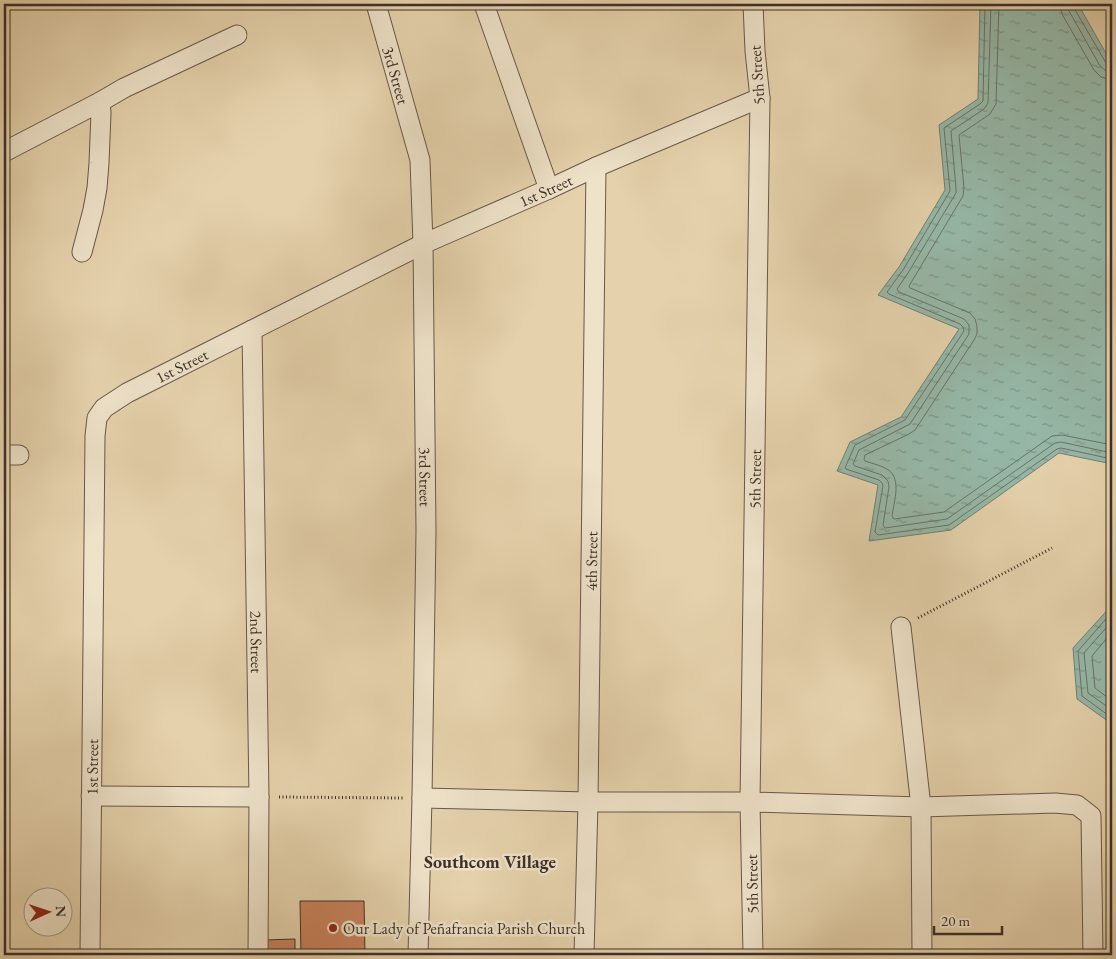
<svg xmlns="http://www.w3.org/2000/svg" width="1116" height="959" viewBox="0 0 1116 959" font-family="'EB Garamond',serif">
<style>
.water{fill:url(#water-ripples);stroke:#728175}
.lines{fill:none;stroke-linecap:round;stroke-linejoin:round}
.shore{stroke:#6a7468;stroke-width:1}
.building{fill:#c8815c;stroke:#3d2f29}
.street-casing{stroke:#67584a;stroke-width:21}
.path{stroke:#3d2f29;stroke-width:3;stroke-dasharray:1 2.5;stroke-linecap:butt}
.street{stroke:#eee2c9;stroke-width:19}
.poi-dot{fill:#8f2418;stroke:#eee2c9;stroke-width:2}
.labels{text-anchor:middle;dominant-baseline:central;stroke-width:5;stroke-linejoin:round;paint-order:stroke}
.street-label{font-size:16px;fill:#3d2f29;stroke:#eee2c9}
.poi-label{font-size:16px;fill:#3d2f29;stroke:#eee2c9;text-anchor:start}
.neighbourhood-label{font-size:18px;font-weight:bold;fill:#3d2f29;stroke:#eee2c9}
</style>
<defs>
<pattern id="water-ripples" width="26" height="14" patternUnits="userSpaceOnUse" patternTransform="scale(1.25)"><rect width="26" height="14" fill="#96b8a8"/><path d="M2 4q2-2 4 0t4 0M15 11q2-2 4 0t4 0" fill="none" stroke="#7c9689"/></pattern>
</defs>
<rect width="100%" height="100%" fill="#e5d2ac"/>
<filter id="stains"><feTurbulence type="fractalNoise" baseFrequency=".004" numOctaves="4"/><feColorMatrix values="0 0 0 0 .2 0 0 0 0 .09 0 0 0 0 .02 0 0 0 .5 -.17"/></filter>
<radialGradient id="worn" r=".72"><stop offset=".6" stop-color="#630" stop-opacity="0"/><stop offset="1" stop-color="#630" stop-opacity=".3"/></radialGradient>
<!-- water -->
<g class="water">
<polygon points="980,4 1078,4 1112,64 1112,464 1059,453 951,530 869,541 878,485 837,471 850,442 901,417 959,329 878,295 899,267 945,190 939,125 978,99"/>
<polygon points="1112,605 1112,724 1077,699 1073,648"/>
</g>
<g class="lines">
<!-- shore -->
<g class="shore">
<polyline points="985,4 983,101 980,104 944,128 950,191 903,270 887,292 889,294 960,324 963,327 964,331 905,420 855,445 845,468 846,469 879,480 882,483 883,486 875,532 878,535 949,525 1057,449 1061,448 1112,459"/>
<polyline points="991,4 988,103 984,109 951,131 956,189 956,193 908,273 897,289 899,292 964,319 969,325 969,334 910,424 859,450 853,464 855,466 882,475 888,481 889,487 883,525 885,528 947,519 1055,443 1061,442 1112,453"/>
<path d="M 999,4 L 996,104 L 990,114 L 959,135 L 964,188 L 963,196 L 909,286 L 910,288 L 970,313 L 975,319 L 977,326 L 977,334 L 974,340 L 915,430 L 909,434 L 865,455 L 864,459 L 865,461 C 871,463 879,465 885,468 C 903,476 894,501 892,516 L 894,519 L 944,512 L 1052,436 L 1062,435 L 1112,445"/>
<polyline points="1060,4 1062,14 1094,70 1101,77 1112,80"/>
<polyline points="1067,4 1069,11 1100,66 1106,71 1112,72"/>
<polyline points="1074,4 1074,8 1106,63 1108,65 1112,66"/>
<polyline points="1112,612 1078,651 1082,696 1112,718"/>
<polyline points="1112,621 1084,653 1088,693 1112,710"/>
<polyline points="1112,632 1092,656 1095,688 1112,701"/>
</g>
</g>
<!-- building -->
<g class="building">
<polygon points="300,901 364,901 365,955 301,955"/>
<polygon points="295,939 295,955 266,955 265,940"/>
</g>
<g class="lines">
<!-- street casing -->
<g class="street-casing">
<g id="street">
<path id="s1" d="M 376,4 L 420,160 L 423,244 L 426,531 L 422,798 L 418,955"/>
<polyline points="484,4 549,189"/>
<polyline points="100,102 124,88 237,35"/>
<polyline points="4,152 100,102 101,113 99,163 97,188 93,210 82,252"/>
<path id="s2" d="M 252,330 L 259,797 L 258,955"/>
<polyline points="4,455 19,455"/>
<polyline points="901,627 921,807 922,955"/>
<polyline points="91,796 259,797"/>
<polyline points="422,798 588,802 750,802 921,807 1055,803 1077,805 1091,816 1093,955"/>
<path id="s3" d="M 90,955 L 95,436 L 97,418 L 104,408 L 127,393 L 423,244 L 549,189 L 596,167 L 760,98"/>
<path id="s4" d="M 584,955 L 588,802 L 596,167"/>
<path id="s5" d="M 753,955 L 750,802 L 760,98 L 755,51 L 753,4"/>
</g>
</g>
<!-- path -->
<g class="path">
<polyline points="918,618 1052,548"/>
<polyline points="279,797 403,798"/>
</g>
<!-- street -->
<use href="#street" class="street"/>
</g>
<!-- markers -->
<circle class="poi-dot" cx="333" cy="928" r="5"/>
<g class="labels">
<!-- street labels -->
<g class="street-label">
<text stroke="none"><textPath href="#s1" startOffset="74">3rd Street</textPath></text>
<text transform="translate(757 75) rotate(-94)">5th Street</text>
<text stroke="none"><textPath href="#s3" startOffset="1042">1st Street</textPath></text>
<text stroke="none"><textPath href="#s3" startOffset="638">1st Street</textPath></text>
<text stroke="none"><textPath href="#s1" startOffset="479">3rd Street</textPath></text>
<text stroke="none"><textPath href="#s5" startOffset="476">5th Street</textPath></text>
<text stroke="none"><textPath href="#s4" startOffset="394">4th Street</textPath></text>
<text stroke="none"><textPath href="#s2" startOffset="312">2nd Street</textPath></text>
<text stroke="none"><textPath href="#s3" startOffset="188">1st Street</textPath></text>
<text transform="translate(752 884) rotate(-91)">5th Street</text>
</g>
<!-- poi labels -->
<g class="poi-label">
<text x="343" y="928">Our Lady of Peñafrancia Parish Church</text>
</g>
<!-- neighbourhood labels -->
<g class="neighbourhood-label">
<text x="490" y="861">Southcom Village</text>
</g>
</g>
<!-- margin -->
<rect width="1116" height="959" fill="none" stroke="#e5d2ac" stroke-width="20"/>
<rect x="5" y="5" width="1106" height="949" fill="none" stroke="#3d2f29" stroke-width="2.5"/>
<rect x="10" y="10" width="1096" height="939" fill="none" stroke="#3d2f29"/>
<!-- north arrow -->
<g transform="translate(48 912) rotate(87)"><circle r="24" fill="#eee2c9" stroke="#a79a89"/>
<path d="M0-4L9 19L0 12L-9 19Z" fill="#8f2418"/>
<text y="-8" font-size="14" font-weight="bold" text-anchor="middle" fill="#3d2f29">N</text>
</g>
<!-- scale -->
<path d="M934 926v8h68v-8" fill="none" stroke="#3d2f29" stroke-width="2.5"/>
<text x="941" y="926" font-size="15" fill="#3d2f29" stroke="#eee2c9" stroke-width="4" paint-order="stroke">20 m</text>
<rect width="100%" height="100%" filter="url(#stains)"/>
<rect width="100%" height="100%" fill="url(#worn)"/>
</svg>
